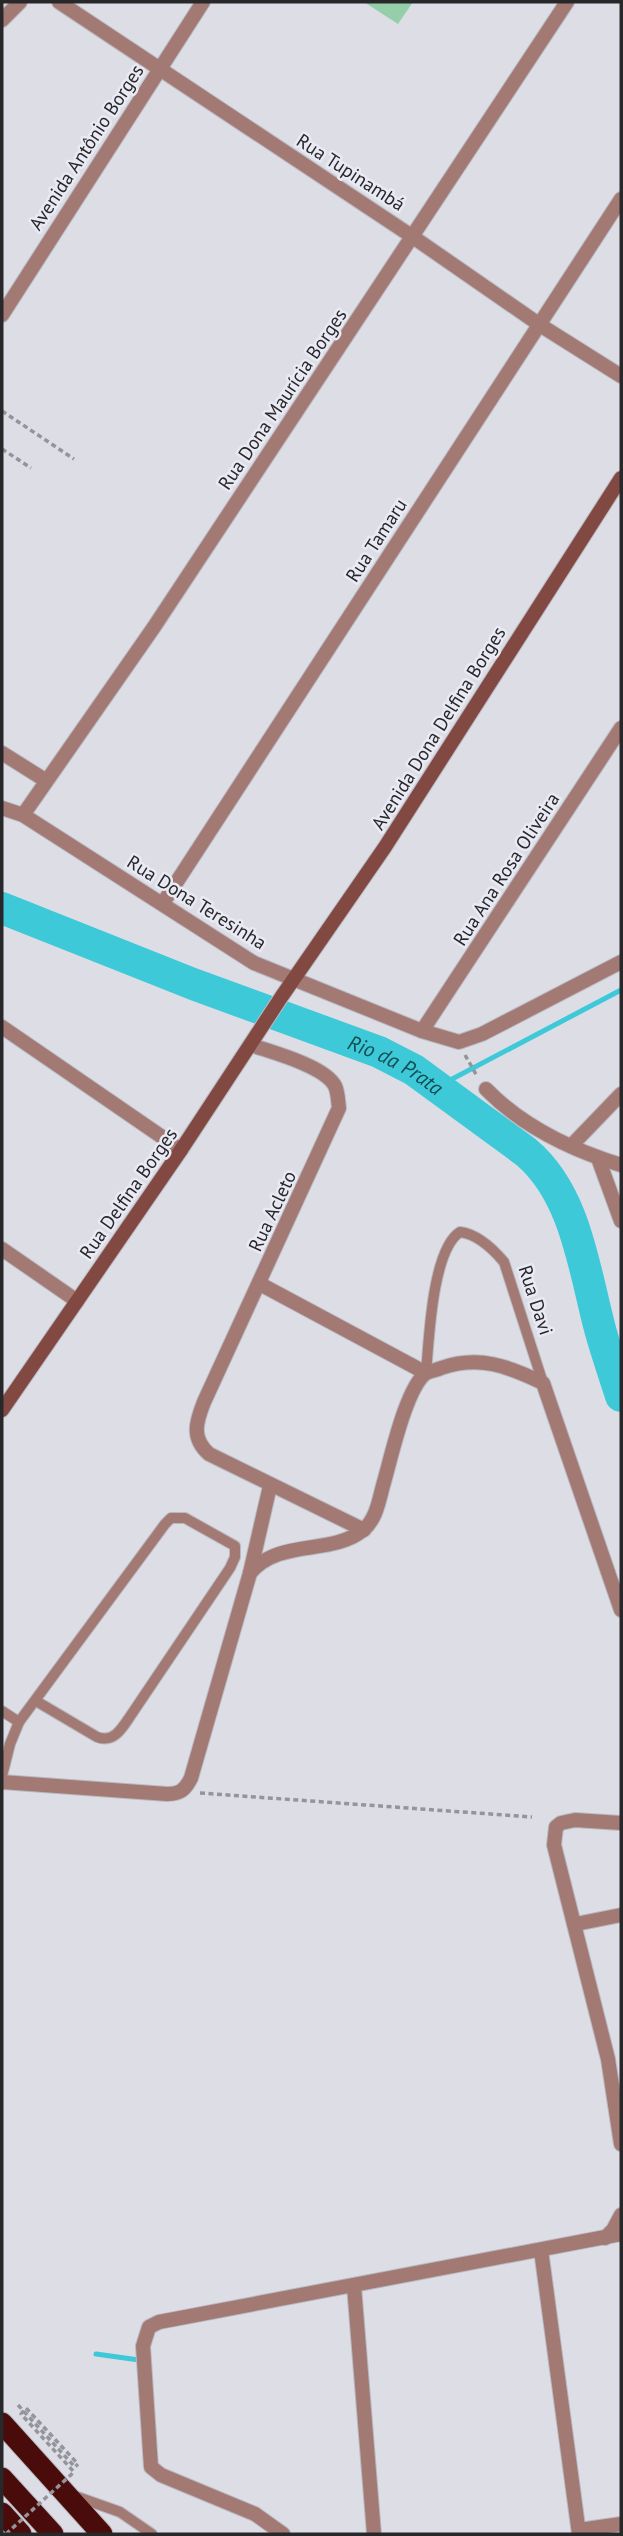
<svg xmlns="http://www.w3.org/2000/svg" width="623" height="2536" viewBox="0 0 623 2536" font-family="'PT Sans',sans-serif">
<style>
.green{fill:#94cfaa}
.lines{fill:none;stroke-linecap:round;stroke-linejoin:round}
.stream{stroke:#3ec9d8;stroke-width:5}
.river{stroke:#3ec9d8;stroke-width:32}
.lane-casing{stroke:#b9b9c1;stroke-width:12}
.street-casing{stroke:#b9b9c1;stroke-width:16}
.secondary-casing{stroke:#b9b9c1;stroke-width:16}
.highway-casing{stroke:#b9b9c1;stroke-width:23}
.path{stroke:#94949b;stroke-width:3.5;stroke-dasharray:5 3.5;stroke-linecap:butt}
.lane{stroke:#a37974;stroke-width:10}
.street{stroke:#a37974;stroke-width:14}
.secondary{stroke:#824943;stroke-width:14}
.highway{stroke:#4a0b0b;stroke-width:21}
.path-bridge{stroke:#94949b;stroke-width:3.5;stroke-dasharray:5 3.5;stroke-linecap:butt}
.labels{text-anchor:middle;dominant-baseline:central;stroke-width:5;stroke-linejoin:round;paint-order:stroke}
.street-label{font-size:19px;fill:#28282b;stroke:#eaeaf4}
.water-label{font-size:21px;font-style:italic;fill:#144e55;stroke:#eaeaf4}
</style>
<rect width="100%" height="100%" fill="#dddde6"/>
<!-- green -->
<polygon class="green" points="364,2 413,2 398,24"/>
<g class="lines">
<!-- stream -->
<g class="stream">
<polyline points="437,1087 621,990"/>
<polyline points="96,2354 139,2360"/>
</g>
<!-- river -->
<path class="river" id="s1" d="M 2,908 L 193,984 L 379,1052 L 414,1070 L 526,1152 C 576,1194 584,1269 600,1329 C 606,1351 614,1374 621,1396"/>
<!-- lane casing -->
<g class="lane-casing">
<g id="lane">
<path d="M 426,1373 C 429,1340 432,1250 460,1232 C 477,1234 493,1249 504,1262 L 543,1383"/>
<polyline points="2,1711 19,1722"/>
<path d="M 2,1776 L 10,1744 L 19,1722 L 165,1524 L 171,1518 L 185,1518 L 235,1546 L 235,1557 L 230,1568 L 129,1718 C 121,1730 113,1743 97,1737 L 36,1701"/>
<polyline points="72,2495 120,2512 152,2534"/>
</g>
</g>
<!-- street casing -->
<g class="street-casing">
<g id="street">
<polyline points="59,2 413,237 540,325 621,376"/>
<polyline points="2,20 20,2"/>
<polyline points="2,315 203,2"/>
<polyline points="2,753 45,780"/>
<polyline points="2,808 23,815 254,963 422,1031 459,1042 482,1034 621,962"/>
<polyline points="23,815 154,627 567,2"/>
<polyline points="163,903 621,199"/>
<polyline points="2,1027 181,1150"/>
<polyline points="422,1031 621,728"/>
<path d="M 251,1045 C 271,1052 325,1066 335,1086 C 338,1092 338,1101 339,1108 L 204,1402 C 196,1422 191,1438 209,1454 L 364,1530"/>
<path d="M 486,1089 C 522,1126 572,1150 621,1165"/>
<polyline points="571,1146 621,1094"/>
<polyline points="598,1158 621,1221"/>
<polyline points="2,1249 77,1301"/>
<polyline points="260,1284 426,1373"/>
<path d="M 250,1573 C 280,1538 331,1556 363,1530 C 377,1519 379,1499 384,1482 C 391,1458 406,1388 426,1373 C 430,1371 437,1370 441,1368 C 479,1355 508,1366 543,1383 L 621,1610"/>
<path d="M 2,1782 L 167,1794 C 180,1794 185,1790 191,1778 L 250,1573 L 270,1486"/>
<polyline points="621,1823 575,1820 561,1823 556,1827 554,1845 608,2059 621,2144"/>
<polyline points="576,1924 621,1915"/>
<polyline points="605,2238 613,2230 621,2215"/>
<polyline points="541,2250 579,2534"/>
<polyline points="354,2286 374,2534"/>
<polyline points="579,2530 621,2524"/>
<polyline points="283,2534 255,2514 161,2475 151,2467 143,2346 149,2327 159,2322 621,2234"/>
</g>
</g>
<!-- secondary casing -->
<g class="secondary-casing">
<polyline id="secondary" points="2,1410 181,1150 282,996 385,847 621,478"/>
</g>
<!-- highway casing -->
<g class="highway-casing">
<g id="highway">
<polyline points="2,2423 102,2534"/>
<polyline points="2,2478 53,2534"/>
<polyline points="2,2513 21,2534"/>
</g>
</g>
<!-- path -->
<g class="path">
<polyline points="2,411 74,459"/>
<polyline points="2,449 31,468"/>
<polyline points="465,1055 477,1076"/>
<polyline points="200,1793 532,1817"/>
<polyline points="18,2405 75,2467 78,2464"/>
</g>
<!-- lane -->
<use href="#lane" class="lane"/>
<!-- street -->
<use href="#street" class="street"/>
<!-- secondary -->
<use href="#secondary" class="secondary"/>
<!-- highway -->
<use href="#highway" class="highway"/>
<!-- path-bridge -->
<polyline class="path-bridge" points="6,2534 74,2472 21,2414 26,2408 78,2464"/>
</g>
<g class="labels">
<!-- street labels -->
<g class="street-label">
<text transform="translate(86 147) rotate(-57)">Avenida Antônio Borges</text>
<text transform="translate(351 172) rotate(33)">Rua Tupinambá</text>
<text transform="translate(282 399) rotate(-56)">Rua Dona Maurícia Borges</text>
<text transform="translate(376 540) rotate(-57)">Rua Tamaru</text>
<text transform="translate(438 728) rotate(-58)">Avenida Dona Delfina Borges</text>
<text transform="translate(506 869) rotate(-57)">Rua Ana Rosa Oliveira</text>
<text transform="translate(197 902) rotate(32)">Rua Dona Teresinha</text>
<text transform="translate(128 1193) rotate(-55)">Rua Delfina Borges</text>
<text transform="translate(272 1211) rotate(-65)">Rua Acleto</text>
<text transform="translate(536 1300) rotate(72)">Rua Davi</text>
</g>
<!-- water labels -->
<g class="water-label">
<text stroke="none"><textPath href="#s1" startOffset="424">Rio da Prata</textPath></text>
</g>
</g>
<!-- border -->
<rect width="623" height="2536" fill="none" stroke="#28282b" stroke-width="7"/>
</svg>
